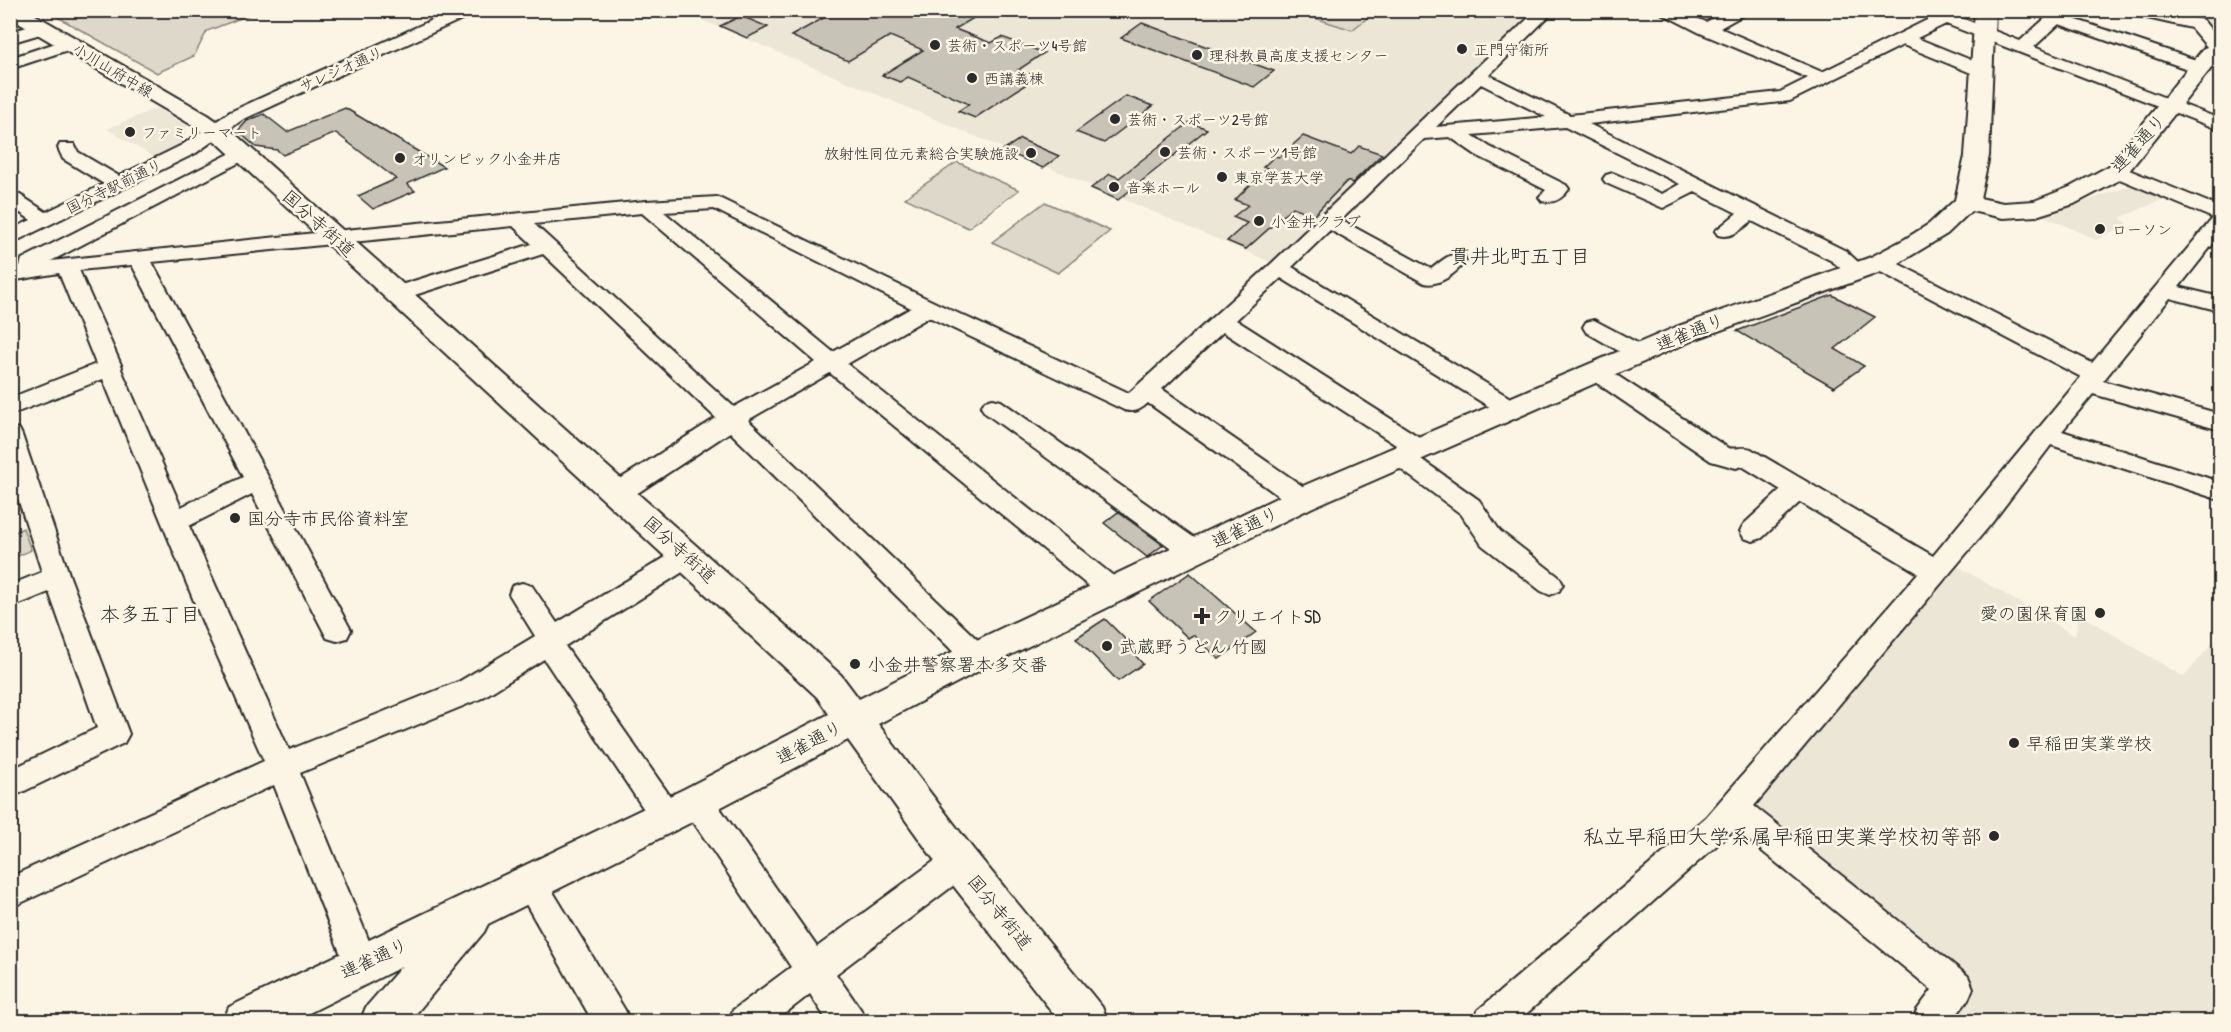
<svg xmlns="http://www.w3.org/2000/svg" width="2231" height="1032" viewBox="0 0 2231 1032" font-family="'Patrick Hand','Klee One',sans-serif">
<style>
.built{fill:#ece6d7}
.green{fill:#ded8ca;stroke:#84827a;stroke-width:1.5}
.building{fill:#c8c3b7;stroke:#2b2b2b;stroke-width:1.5}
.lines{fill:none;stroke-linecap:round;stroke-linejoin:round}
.minor-casing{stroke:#2b2b2b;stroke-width:4}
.major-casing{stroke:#2b2b2b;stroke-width:4}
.minor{fill:#fcf5e5;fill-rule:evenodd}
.major{fill:#fcf5e5;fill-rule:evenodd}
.poi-dot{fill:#2b2b2b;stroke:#fcf5e5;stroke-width:2}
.labels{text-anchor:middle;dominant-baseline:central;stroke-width:5;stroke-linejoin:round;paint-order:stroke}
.far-poi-label{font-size:15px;fill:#2b2b2b;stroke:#fcf5e5;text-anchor:start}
.far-street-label{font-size:15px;fill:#2b2b2b;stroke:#fcf5e5}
.street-label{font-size:18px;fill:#2b2b2b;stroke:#fcf5e5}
.poi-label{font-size:18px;fill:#2b2b2b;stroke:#fcf5e5;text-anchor:start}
.neighbourhood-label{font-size:20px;fill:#2b2b2b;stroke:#fcf5e5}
.near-poi-label{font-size:21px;fill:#2b2b2b;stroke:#fcf5e5;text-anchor:end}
</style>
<rect width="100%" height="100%" fill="#fcf5e5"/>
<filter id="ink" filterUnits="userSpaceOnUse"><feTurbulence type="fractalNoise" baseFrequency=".0167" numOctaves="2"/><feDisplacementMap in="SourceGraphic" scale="12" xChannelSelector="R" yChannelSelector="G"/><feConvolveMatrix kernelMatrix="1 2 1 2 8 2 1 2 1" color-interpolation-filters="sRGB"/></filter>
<g filter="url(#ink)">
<!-- built -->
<g class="built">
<polygon points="681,11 1547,11 1279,268 1266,260"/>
<polygon points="2147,11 2220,11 2220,28 2190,19"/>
<polygon points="156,108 187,126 182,146 157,159 107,129"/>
<polygon points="2135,184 2166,198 2120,218 2128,224 2096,240 2044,216"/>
<polygon points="1956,565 2075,636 2079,614 2184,677 2220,634 2220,1021 1941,1021 1966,990 1754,808"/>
</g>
<!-- green -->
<g class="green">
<polygon points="47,11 47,10 259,11 207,31 194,56 157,73"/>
<polygon points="1293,11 1376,11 1352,30"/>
<polygon points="957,162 1019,190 968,228 905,198"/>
<polygon points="1045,202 1110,231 1058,273 992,242"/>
<polygon points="23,528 31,550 11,559 11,534"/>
</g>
<!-- building -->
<g class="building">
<polygon points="838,10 987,10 955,29 991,43 1002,37 1044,53 1018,70 1037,77 975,118 958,111 969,104 908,77 900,82 882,75 923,50 890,36 848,61 791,36"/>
<polygon points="741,16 768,27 747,38 720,26"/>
<polygon points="1142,23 1199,44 1274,71 1254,87 1121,38"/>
<polygon points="1126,96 1153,106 1104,143 1076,132"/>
<polygon points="345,108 444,167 407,184 415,191 373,209 358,196 396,179 336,133 283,155 277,150 256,147 238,131 247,121 264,114 287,132"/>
<polygon points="1190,122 1207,129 1118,200 1091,188 1110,174 1119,178"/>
<polygon points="1303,136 1351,154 1359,146 1382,154 1352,183 1347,181 1314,215 1293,207 1246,249 1227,241 1247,223 1233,217 1248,205 1235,200 1267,168 1263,167 1275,156 1279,157"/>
<polygon points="1020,139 1059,156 1043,168 1003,150"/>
<polygon points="1832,295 1875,317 1835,349 1864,366 1834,387 1737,331"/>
<polygon points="1118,512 1163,545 1147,557 1104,523"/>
<polygon points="1190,573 1256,632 1219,659 1193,635 1188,638 1149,601"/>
<polygon points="1105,619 1139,653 1135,655 1143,664 1118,681 1076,638"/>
</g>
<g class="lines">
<!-- minor casing -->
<g class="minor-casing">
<g id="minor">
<polygon points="454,10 477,10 475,13 242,120 196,153 10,244 10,230 31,220 10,206 10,191 17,193 46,212 104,184 63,159 58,148 60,144 74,144 78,152 119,176 182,145 230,112"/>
<path d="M 1537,10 L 1555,10 L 1489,75 L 1570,115 L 1780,92 L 1808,78 L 1700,33 L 1655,10 L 1678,10 L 1706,22 L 1730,10 L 1752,10 L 1720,28 L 1822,72 L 1931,18 L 1924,15 L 1923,10 L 1941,10 L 2020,41 L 2050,14 L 2056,13 L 2208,64 L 2211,68 L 2208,72 L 2196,72 L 2059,24 L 2034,47 L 2220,119 L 2220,130 L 1946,24 L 1917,38 L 1988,67 L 1991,71 L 1988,75 L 1976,75 L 1903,45 L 1790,101 L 1589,124 L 1846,251 L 1868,271 L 1864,276 L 1857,278 L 1850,276 L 1832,261 L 1752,221 C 1741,229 1732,239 1718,235 L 1715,231 L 1737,213 L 1695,192 L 1663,208 L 1606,183 L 1603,179 L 1606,175 L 1613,173 L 1662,194 L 1680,184 L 1565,127 L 1472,135 L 1490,147 L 1566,185 L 1569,189 C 1562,199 1554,204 1542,201 L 1539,197 L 1546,190 L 1476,155 L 1450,137 L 1424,139 L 1341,220 L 1431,269 C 1442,261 1449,252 1463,255 L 1466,260 C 1458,272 1439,287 1424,283 L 1330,230 L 1292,267 L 1517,402 L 1521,408 L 1517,414 L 1509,416 L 1501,414 L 1281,278 L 1236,320 L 1427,442 L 1430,448 L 1427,454 L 1418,457 L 1479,500 L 1500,531 L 1559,577 L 1563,584 L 1559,591 L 1550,595 L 1541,591 L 1482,545 L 1461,514 L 1391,462 L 1388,456 L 1391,450 L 1399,447 L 1223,332 L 1162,389 L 1311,492 L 1315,499 L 1311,506 L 1302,508 L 1293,506 L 1148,403 C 1140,410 1135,413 1124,410 L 929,317 L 847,364 L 1121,582 L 1125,590 L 1121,598 L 1112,601 L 1103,598 L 830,373 L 748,420 L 986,648 L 990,656 L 986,664 L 976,668 L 966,664 L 730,432 L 627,500 L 618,502 L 609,500 L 605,493 L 609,486 L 716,418 L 543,254 L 396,301 L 388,299 L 385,294 L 388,289 L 532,244 L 513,226 L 152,262 L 351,630 L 347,638 L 337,641 L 327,638 L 252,494 L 189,526 L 289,750 L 460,681 L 535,636 L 509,594 L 512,586 L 522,583 L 532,586 L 557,623 L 679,549 L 688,546 L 697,549 L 701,556 L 697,563 L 565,646 L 677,806 L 681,816 L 677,826 L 666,830 L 655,826 L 544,659 L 480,699 L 300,773 L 378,963 L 373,975 L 361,980 L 349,975 L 274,785 L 10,908 L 10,877 L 264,761 L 205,628 L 103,379 L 10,415 L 10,398 L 96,364 L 59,273 L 10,281 L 10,267 L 20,266 L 22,259 L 243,147 L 250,149 L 253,153 L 250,157 L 51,261 L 334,231 L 646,201 L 717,197 L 936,303 L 1129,393 L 1272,263 ZM 1481,84 L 1546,117 L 1436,127 ZM 714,209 L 911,308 L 833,352 L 664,212 ZM 642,213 L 816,362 L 734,407 L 534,224 ZM 132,265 L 243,477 L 181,507 L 121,369 L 122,367 L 79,270 Z"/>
<polygon points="2123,10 2157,10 2203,20 2220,41 2220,55 2213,54 2191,28 2125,13"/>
<polygon points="41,23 47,24 49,28 47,32 10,43 10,32"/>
<polygon points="68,39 74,40 77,44 74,48 10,69 10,58"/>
<path d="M 2117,165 L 2220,207 L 2220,235 L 2179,287 L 2220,297 L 2220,311 L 2170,298 L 2103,381 L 2220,414 L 2220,430 L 2093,394 L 2062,431 L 2220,482 L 2220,500 L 2051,445 L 1991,524 L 1754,806 L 1968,976 L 1973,988 L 1968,1000 L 1951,1022 L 1912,1022 L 1917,1010 L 1932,990 L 1735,829 L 1517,1022 L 1473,1022 L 1478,1010 L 1706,817 L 1918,573 L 1800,502 L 1762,538 L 1753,541 L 1744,538 L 1740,531 L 1744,524 L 1781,490 L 1742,466 L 1736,468 L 1711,461 L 1588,377 L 1585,372 L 1588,367 L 1596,364 L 1604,367 L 1728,448 C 1736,450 1742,446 1751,449 L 1933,556 L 2081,377 L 1873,268 L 1870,263 L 1873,258 L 1880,256 L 1887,258 L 2092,363 L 2213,218 L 2110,175 L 2107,171 L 2110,167 Z"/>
<polygon points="1594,320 1647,348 1650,353 1647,358 1639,361 1631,358 1586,332 1583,327 1586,322"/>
<polygon points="993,399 1001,401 1203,544 1207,551 1203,558 1194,561 1185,558 985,413 981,407 985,401"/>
<polygon points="10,427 19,429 22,435 70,577 129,734 124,743 10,798 10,770 97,728 49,592 10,608 10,585 42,572 10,474"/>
<polygon points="697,787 708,791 817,947 948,851 959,847 970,851 975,862 970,873 836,974 861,1010 866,1022 828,1022 810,994 774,1022 728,1022 733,1010 791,967 686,811 682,801 686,791"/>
<polygon points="530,868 541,872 625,1010 630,1022 593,1022 514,883 519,872"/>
</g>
</g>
<!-- major casing -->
<g class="major-casing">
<polygon id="major" points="10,10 27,10 208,115 235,134 841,675 859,699 964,646 1291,491 1676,327 1871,257 1905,239 1929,224 1955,200 1965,156 1975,10 1995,10 1989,156 1980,198 2003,203 2034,201 2070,187 2109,166 2204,48 2220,43 2220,57 2125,176 2114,183 2074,204 2036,216 2003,218 1971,211 1947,234 1889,269 1696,339 1313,507 988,666 878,724 973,849 1102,1007 1108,1022 1060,1022 945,875 848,740 710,813 488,924 484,932 409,1022 360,1022 366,1007 401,967 291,1022 223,1022 229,1007 684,789 829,714 817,697 219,144 192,125 10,18"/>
</g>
<!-- minor -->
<use href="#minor" class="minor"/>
<!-- major -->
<use href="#major" class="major"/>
</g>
</g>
<!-- markers -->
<g class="poi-dot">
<circle cx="935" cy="45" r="6"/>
<circle cx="1462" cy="49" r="6"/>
<circle cx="1197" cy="55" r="6"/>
<circle cx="972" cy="78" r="6"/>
<circle cx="1115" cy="119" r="6"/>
<circle cx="130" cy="132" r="6"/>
<circle cx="1165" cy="152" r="6"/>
<circle cx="1031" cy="153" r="6"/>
<circle cx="400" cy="158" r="6"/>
<circle cx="1222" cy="177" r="6"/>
<circle cx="1114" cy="187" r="6"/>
<circle cx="1259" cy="221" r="6"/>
<circle cx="2100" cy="229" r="6"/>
<circle cx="235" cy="518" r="6"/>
<circle cx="2100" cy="613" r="6"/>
<path d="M1199 607h6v6h6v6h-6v6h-6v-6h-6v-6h6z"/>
<circle cx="1107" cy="646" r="6"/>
<circle cx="855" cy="664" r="6"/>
<circle cx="2014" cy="743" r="6"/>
<circle cx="1994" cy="836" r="6"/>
</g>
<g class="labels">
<!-- far-poi labels -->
<g class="far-poi-label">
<text x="947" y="45">芸術・スポーツ4号館</text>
<text x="1474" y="49">正門守衛所</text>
<text x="1209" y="55">理科教員高度支援センター</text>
<text x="984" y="78">西講義棟</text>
<text x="1127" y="119">芸術・スポーツ2号館</text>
<text x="142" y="132">ファミリーマート</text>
<text x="1177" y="152">芸術・スポーツ1号館</text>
<text x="1019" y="153" text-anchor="end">放射性同位元素総合実験施設</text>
<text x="412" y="158">オリンピック小金井店</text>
<text x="1234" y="177">東京学芸大学</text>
<text x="1126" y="187">音楽ホール</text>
<text x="1271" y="221">小金井クラブ</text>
<text x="2112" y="229">ローソン</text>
</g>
<!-- far-street labels -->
<g class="far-street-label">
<text transform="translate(341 69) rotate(-24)">サレジオ通り</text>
<text transform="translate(113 70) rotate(31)">小川山府中線</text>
<text transform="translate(114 186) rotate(-26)">国分寺駅前通り</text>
</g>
<!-- street labels -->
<g class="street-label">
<text transform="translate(2138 143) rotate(-48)">連雀通り</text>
<text transform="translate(319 223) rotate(42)">国分寺街道</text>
<text transform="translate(1690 332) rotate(-22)">連雀通り</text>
<text transform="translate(1245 527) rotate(-26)">連雀通り</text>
<text transform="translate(680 549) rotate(42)">国分寺街道</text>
<text transform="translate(809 742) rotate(-28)">連雀通り</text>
<text transform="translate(1000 912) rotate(51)">国分寺街道</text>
<text transform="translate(374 958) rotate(-25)">連雀通り</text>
</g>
<!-- poi labels -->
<g class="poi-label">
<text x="247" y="518">国分寺市民俗資料室</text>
<text x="2088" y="613" text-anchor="end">愛の園保育園</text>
<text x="1214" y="616">クリエイトSD</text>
<text x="1119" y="646">武蔵野うどん 竹國</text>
<text x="867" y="664">小金井警察署本多交番</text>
<text x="2026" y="743">早稲田実業学校</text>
</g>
<!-- neighbourhood labels -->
<g class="neighbourhood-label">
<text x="1520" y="255">貫井北町五丁目</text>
<text x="150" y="613">本多五丁目</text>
</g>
<!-- near-poi labels -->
<g class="near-poi-label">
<text x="1982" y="836">私立早稲田大学系属早稲田実業学校初等部</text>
</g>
</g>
<!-- margin -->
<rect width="2231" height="1032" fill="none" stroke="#fcf5e5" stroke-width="36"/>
<rect x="18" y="18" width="2195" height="996" fill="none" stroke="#2b2b2b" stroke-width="2" filter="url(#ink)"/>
</svg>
